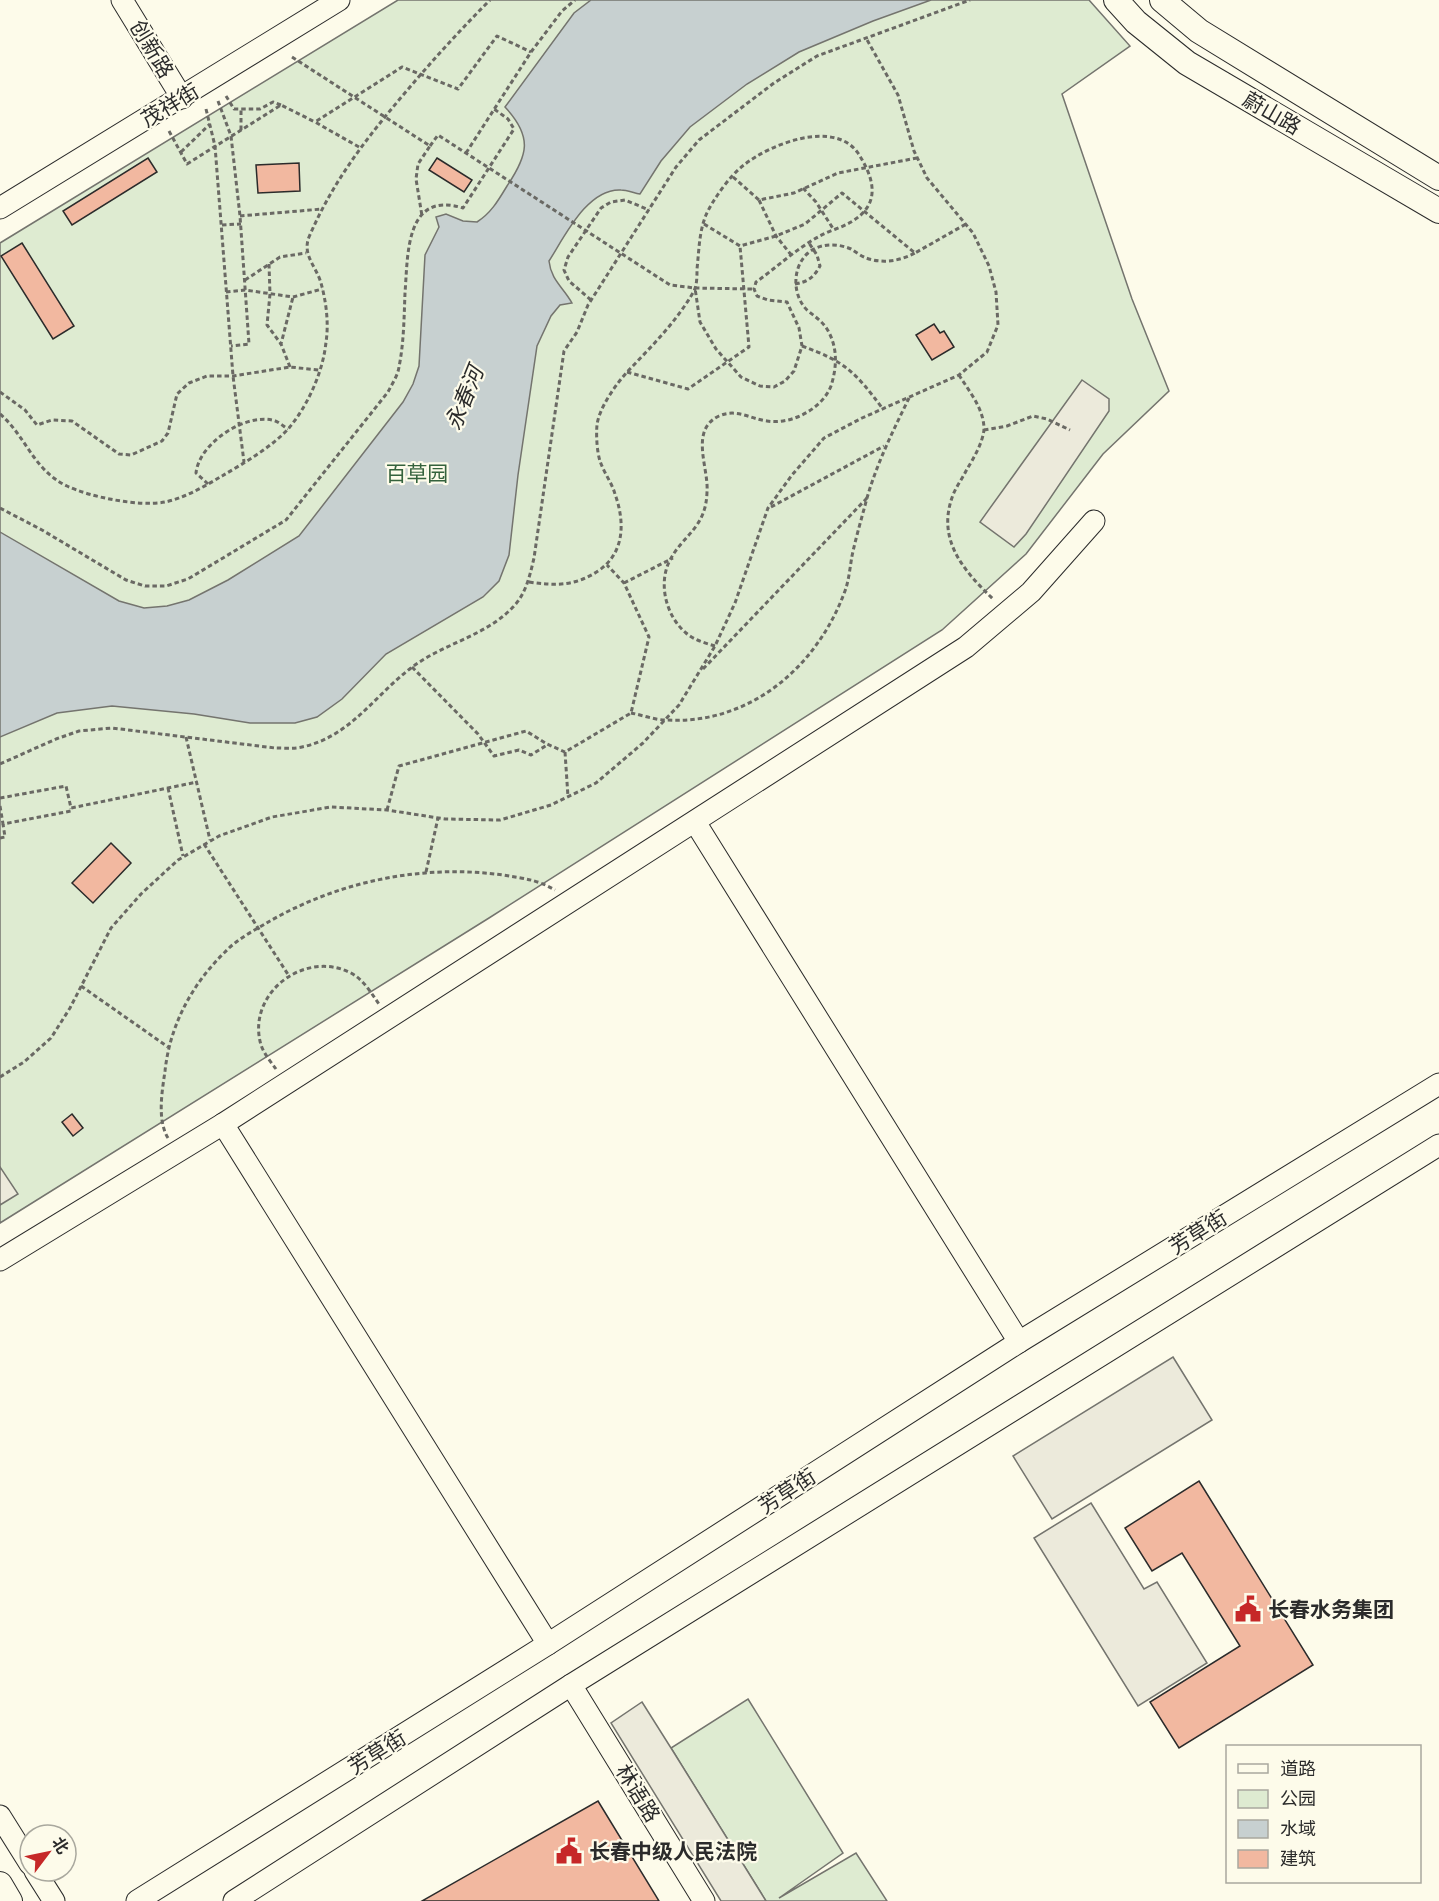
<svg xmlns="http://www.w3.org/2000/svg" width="1439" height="1901" viewBox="0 0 1439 1901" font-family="'Space Grotesk','Noto Sans SC',sans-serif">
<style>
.green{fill:#deebd1;stroke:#74746e;stroke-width:1.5}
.parking{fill:#eceadb;stroke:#74746e;stroke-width:1.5}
.water{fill:#c7d0d0;stroke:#74746e;stroke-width:1.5}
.building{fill:#f2b8a0;stroke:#2b2b2b;stroke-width:1.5}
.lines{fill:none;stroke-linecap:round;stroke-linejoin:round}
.secondary-casing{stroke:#2b2b2b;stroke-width:23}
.primary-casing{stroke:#2b2b2b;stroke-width:26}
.path{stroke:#6a6964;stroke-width:3;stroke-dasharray:4.5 3;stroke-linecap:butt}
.secondary{stroke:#fdfbea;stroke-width:21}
.primary{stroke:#fdfbea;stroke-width:24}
.path-bridge{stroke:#6a6964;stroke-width:3;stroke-dasharray:4.5 3;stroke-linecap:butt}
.labels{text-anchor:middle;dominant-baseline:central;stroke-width:4.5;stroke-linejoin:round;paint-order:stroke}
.street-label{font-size:21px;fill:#2b2b2b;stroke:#fdfbea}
.park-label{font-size:21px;fill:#34623c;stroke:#fdfbea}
.poi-label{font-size:21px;font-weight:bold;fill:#2b2b2b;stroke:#fdfbea;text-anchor:start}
.water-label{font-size:22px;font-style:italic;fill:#2b2b2b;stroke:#fdfbea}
</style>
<rect width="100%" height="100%" fill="#fdfbea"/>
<!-- green -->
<g class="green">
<polygon points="398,0 1089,0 1130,46 1062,94 1132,299 1169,391 1103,454 1026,554 942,630 489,918 0,1223 0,243"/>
<polygon points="748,1699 843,1853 779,1898 856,1853 887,1901 766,1901 671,1748"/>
</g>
<!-- parking -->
<g class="parking">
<polygon points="1082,380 1109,399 1109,411 1026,534 1014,547 980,522"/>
<polygon points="0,1167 18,1194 0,1205"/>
<polygon points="1173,1357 1212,1420 1052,1519 1013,1456"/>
<polygon points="1091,1503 1144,1589 1157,1582 1207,1663 1138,1706 1034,1538"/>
<polygon points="642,1702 671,1748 766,1901 721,1901 611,1723"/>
</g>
<!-- water -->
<path class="water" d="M 591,0 L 931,0 L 873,21 L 799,52 L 747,84 L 690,127 L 661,161 L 640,194 C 634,193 627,190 621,190 C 587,188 564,238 549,261 C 551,280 563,287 572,303 L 560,305 L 551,316 L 537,346 L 518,475 L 509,555 L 499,581 L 483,597 L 386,654 L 342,699 L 317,717 L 295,723 L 250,723 L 194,714 L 112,706 L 57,713 L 0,737 L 0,532 L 119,601 L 144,608 L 167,606 L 189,600 L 228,580 L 299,536 L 403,402 L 413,384 L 419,366 L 425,255 L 439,227 L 436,217 L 446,214 L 463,221 L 477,222 C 491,213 498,201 507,186 C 528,155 533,137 505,107 L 574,13 Z"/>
<!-- building -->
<g class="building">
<polygon points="148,158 157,172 72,225 63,211"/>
<polygon points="437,158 472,180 464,192 429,170"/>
<polygon points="299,163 300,191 258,193 256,165"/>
<polygon points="22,243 74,326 53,339 1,256"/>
<polygon points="934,324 940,333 944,331 954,347 932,360 916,335"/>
<polygon points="111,843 131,863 93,903 72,883"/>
<polygon points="72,1114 83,1128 73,1136 62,1122"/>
<polygon points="1199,1481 1313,1665 1179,1748 1150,1702 1240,1646 1182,1553 1152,1571 1125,1528"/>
<polygon points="598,1801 659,1901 422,1901"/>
</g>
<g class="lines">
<!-- secondary casing -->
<g class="secondary-casing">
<g id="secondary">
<polyline points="122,0 182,98"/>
<polyline points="0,208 339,0"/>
<polyline points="695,822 1019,1342"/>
<polyline points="223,1124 548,1644"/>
<polyline points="0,1260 223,1124 966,647 1031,592 1094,521"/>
<polyline points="571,1685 704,1901"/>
<polyline points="0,1816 30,1864"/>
<polyline points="35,1871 54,1901"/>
<polyline points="137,1901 548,1644 1019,1342 1439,1084"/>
<polyline points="234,1901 571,1685 1439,1145"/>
</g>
</g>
<!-- primary casing -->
<g class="primary-casing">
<g id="primary">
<polyline points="1116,0 1136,22 1187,63 1439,211"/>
<polyline points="1162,0 1199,31 1439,178"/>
<polyline points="0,1884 10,1901"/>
</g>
</g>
<!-- path -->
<g class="path">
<polyline points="292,57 430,146 418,164 416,179 422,216"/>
<polyline points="226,96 234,109 260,109 273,102 281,105"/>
<polyline points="218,101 231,136 240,216 249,344 231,346"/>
<polyline points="206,109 215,146 233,376 244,462"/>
<polyline points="241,130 241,109"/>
<polyline points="169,131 187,164 281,105 315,122"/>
<polyline points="430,146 438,135 670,285 695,288 754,289"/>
<polyline points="359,147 315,122 402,67 458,89 497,36 531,52"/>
<polyline points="181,152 210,124"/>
<polyline points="466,153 531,52 562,11 575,0"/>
<polyline points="733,177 759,200 794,193 838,173 917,158"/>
<polyline points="803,188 816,202 834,230"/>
<polyline points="759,200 776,236 792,256"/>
<polyline points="240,216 322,209"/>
<polyline points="704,224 740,246 776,236 805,224 842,193 915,253 966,224"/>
<polyline points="222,225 241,224"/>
<polyline points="269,264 270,294 267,325 281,344"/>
<polyline points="245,280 280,257 306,253"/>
<path d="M 795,284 C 808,282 814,277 820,266 L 817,255 L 809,243"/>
<polyline points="226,292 245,290 293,297 322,289"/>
<polyline points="591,300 569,281 564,270 568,257 601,208 611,202 625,200 649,210"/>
<path d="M 802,346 C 846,362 855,372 883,409"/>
<polyline points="290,367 281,344 293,297"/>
<polyline points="627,372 688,389 749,347 740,246"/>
<path d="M 959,375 C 969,391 984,409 984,429 C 983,443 973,459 966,471 C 962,479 956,487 953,495 C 936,539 963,570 993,599"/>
<polyline points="0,392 25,410 37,425 52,420 72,421 119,454 131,455 162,441 168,433 177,394 189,383 207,376 233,376 290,367 319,370"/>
<path d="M 0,414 C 26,436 33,470 67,486 C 90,497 139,507 165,502 C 185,498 205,486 222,476 C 244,463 272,447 289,428 C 308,405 323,372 326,342 C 329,323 326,301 321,283 C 316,266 302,255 309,237 C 333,181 366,139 404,94 C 432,61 460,30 490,0"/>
<polyline points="984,430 1007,426 1033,416 1047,419 1070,430"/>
<path d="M 208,484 L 196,473 C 199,444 243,414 272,420 C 278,421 283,426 288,429"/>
<polyline points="771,507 884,446"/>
<path d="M 0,508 L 42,530 L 126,580 L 145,586 L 166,586 L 188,579 L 286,520 L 388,392 C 392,384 398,375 399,367 C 404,342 404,317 405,293 C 408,255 405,190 463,208 L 514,129 L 508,119 L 494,109"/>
<path d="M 529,582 C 555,586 576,586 598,571 C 625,553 625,522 615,494 C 612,483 604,473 600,461 C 597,452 596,435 597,425 C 599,408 616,384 628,371 C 652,346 677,321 694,291 C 697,285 697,276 697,269 C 699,251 699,232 706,215 C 712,201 731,174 744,165 C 770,144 834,119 858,153 C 874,178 882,204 851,222 C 841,228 828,231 818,237 C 796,249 776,268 756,282 L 754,289 L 757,296 L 768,300 L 787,302 L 799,328 L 802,346 L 794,371 L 785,381 L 774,387 L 760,386 L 741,377 L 716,349 L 700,322 L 695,288"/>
<polyline points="624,583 673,558"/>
<polyline points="412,667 478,734 494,756 519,750 531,755 547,745"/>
<polyline points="703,669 867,498"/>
<path d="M 631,713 C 642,715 655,720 666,720 C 750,725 817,667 845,591 C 849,580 850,567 852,556 C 856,537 862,517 867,498 C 877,463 893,431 909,398"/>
<polyline points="186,737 210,840"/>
<polyline points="565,752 568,797"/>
<path d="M 0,764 L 56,739 L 79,731 L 112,728 L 275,748 C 283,748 294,749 302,747 C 350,737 375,695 411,668 C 442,644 486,636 513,607 C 526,594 530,575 534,558 L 564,351 L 577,332 L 588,305 L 676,167 L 699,140 L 774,83 L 817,56 L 970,0"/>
<polyline points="168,788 183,856"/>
<polyline points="0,798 66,786 71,808 197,782"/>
<polyline points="0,806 3,824 71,811 71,808"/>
<polyline points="387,810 399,766 526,731 547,744 565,752 631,713 649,637 624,583 607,565"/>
<polyline points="0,838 5,837 3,824"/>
<polyline points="204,844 289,976"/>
<polyline points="426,872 438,818"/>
<polyline points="81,986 168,1047"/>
<path d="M 276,1069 C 271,1062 264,1054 261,1045 C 246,994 304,949 351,973 C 364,980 371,993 379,1004"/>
<polyline points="0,1077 24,1062 51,1038 70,1008 111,928 141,894 178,860 219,836 272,817 331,807 387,810 445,819 500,820 551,805 596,783 643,743 679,705 715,646 735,603 768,508 792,475 824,438 862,418 959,375 987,352 998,325 996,292 989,266 973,233 927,178 914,151 898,95 866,38"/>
<path d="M 168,1138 C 157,1120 162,1092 165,1071 C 170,1025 192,984 225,952 C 237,939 255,930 270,921 C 340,881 423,864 503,875 C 525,879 536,879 555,890"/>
</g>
<!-- secondary -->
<use href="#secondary" class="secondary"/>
<!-- primary -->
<use href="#primary" class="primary"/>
<!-- path-bridge -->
<path class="path-bridge" d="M 715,646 C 705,643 694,640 686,633 C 667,617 658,586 669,562 C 682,535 706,529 707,492 C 709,468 689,430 719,416 C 737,408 750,419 767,421 C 791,425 822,409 831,386 C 837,367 838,347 827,329 C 822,321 814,316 807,310 C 792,295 792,267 808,253 C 820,243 837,243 851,249 C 856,252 861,256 866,258 C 883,264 900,261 915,253"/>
</g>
<!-- icons -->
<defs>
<g id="civic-bare" transform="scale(2.07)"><path d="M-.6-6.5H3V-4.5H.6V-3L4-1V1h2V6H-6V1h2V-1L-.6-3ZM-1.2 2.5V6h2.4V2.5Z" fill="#c62828" stroke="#fdfbea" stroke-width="2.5" paint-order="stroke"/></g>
</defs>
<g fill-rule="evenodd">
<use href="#civic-bare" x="1248" y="1609"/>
<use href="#civic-bare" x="569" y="1851"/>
</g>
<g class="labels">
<!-- street labels -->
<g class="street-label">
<text transform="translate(152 49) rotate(59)">创新路</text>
<text transform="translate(170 105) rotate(-31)">茂祥街</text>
<text transform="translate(1272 113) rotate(30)">蔚山路</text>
<text transform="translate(1198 1232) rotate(-32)">芳草街</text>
<text transform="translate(787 1491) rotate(-33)">芳草街</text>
<text transform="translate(377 1752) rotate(-32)">芳草街</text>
<text transform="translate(638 1793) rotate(58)">林语路</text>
</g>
<!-- park labels -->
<g class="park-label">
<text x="417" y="473">百草园</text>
</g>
<!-- poi labels -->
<g class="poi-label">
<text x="1268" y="1609">长春水务集团</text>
<text x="589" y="1851">长春中级人民法院</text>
</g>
<!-- water labels -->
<g class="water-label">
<text transform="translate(464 398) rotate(-68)">永春河</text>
</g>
</g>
<!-- legend -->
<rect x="1226" y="1745" width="195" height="138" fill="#fdfbea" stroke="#a9a89e" stroke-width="1.5"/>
<rect x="1238" y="1764" width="30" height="9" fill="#fdfbea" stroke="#a9a89e" stroke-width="1.5"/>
<text x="1280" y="1775" font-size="18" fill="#2b2b2b">道路</text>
<rect x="1238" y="1790" width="30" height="18" fill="#deebd1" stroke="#a9a89e" stroke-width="1.5"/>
<text x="1280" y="1805" font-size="18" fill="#2b2b2b">公园</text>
<rect x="1238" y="1820" width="30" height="18" fill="#c7d0d0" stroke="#a9a89e" stroke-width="1.5"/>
<text x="1280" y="1835" font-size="18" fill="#2b2b2b">水域</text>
<rect x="1238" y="1850" width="30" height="18" fill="#f2b8a0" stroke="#a9a89e" stroke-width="1.5"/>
<text x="1280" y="1865" font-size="18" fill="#2b2b2b">建筑</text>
<!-- north arrow -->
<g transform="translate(48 1853) rotate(58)"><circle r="28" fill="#fdfbea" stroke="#a9a89e" stroke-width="1.5"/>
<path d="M0-4.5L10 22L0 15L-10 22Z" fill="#c62828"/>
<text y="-9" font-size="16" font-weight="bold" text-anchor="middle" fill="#2b2b2b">北</text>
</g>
</svg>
